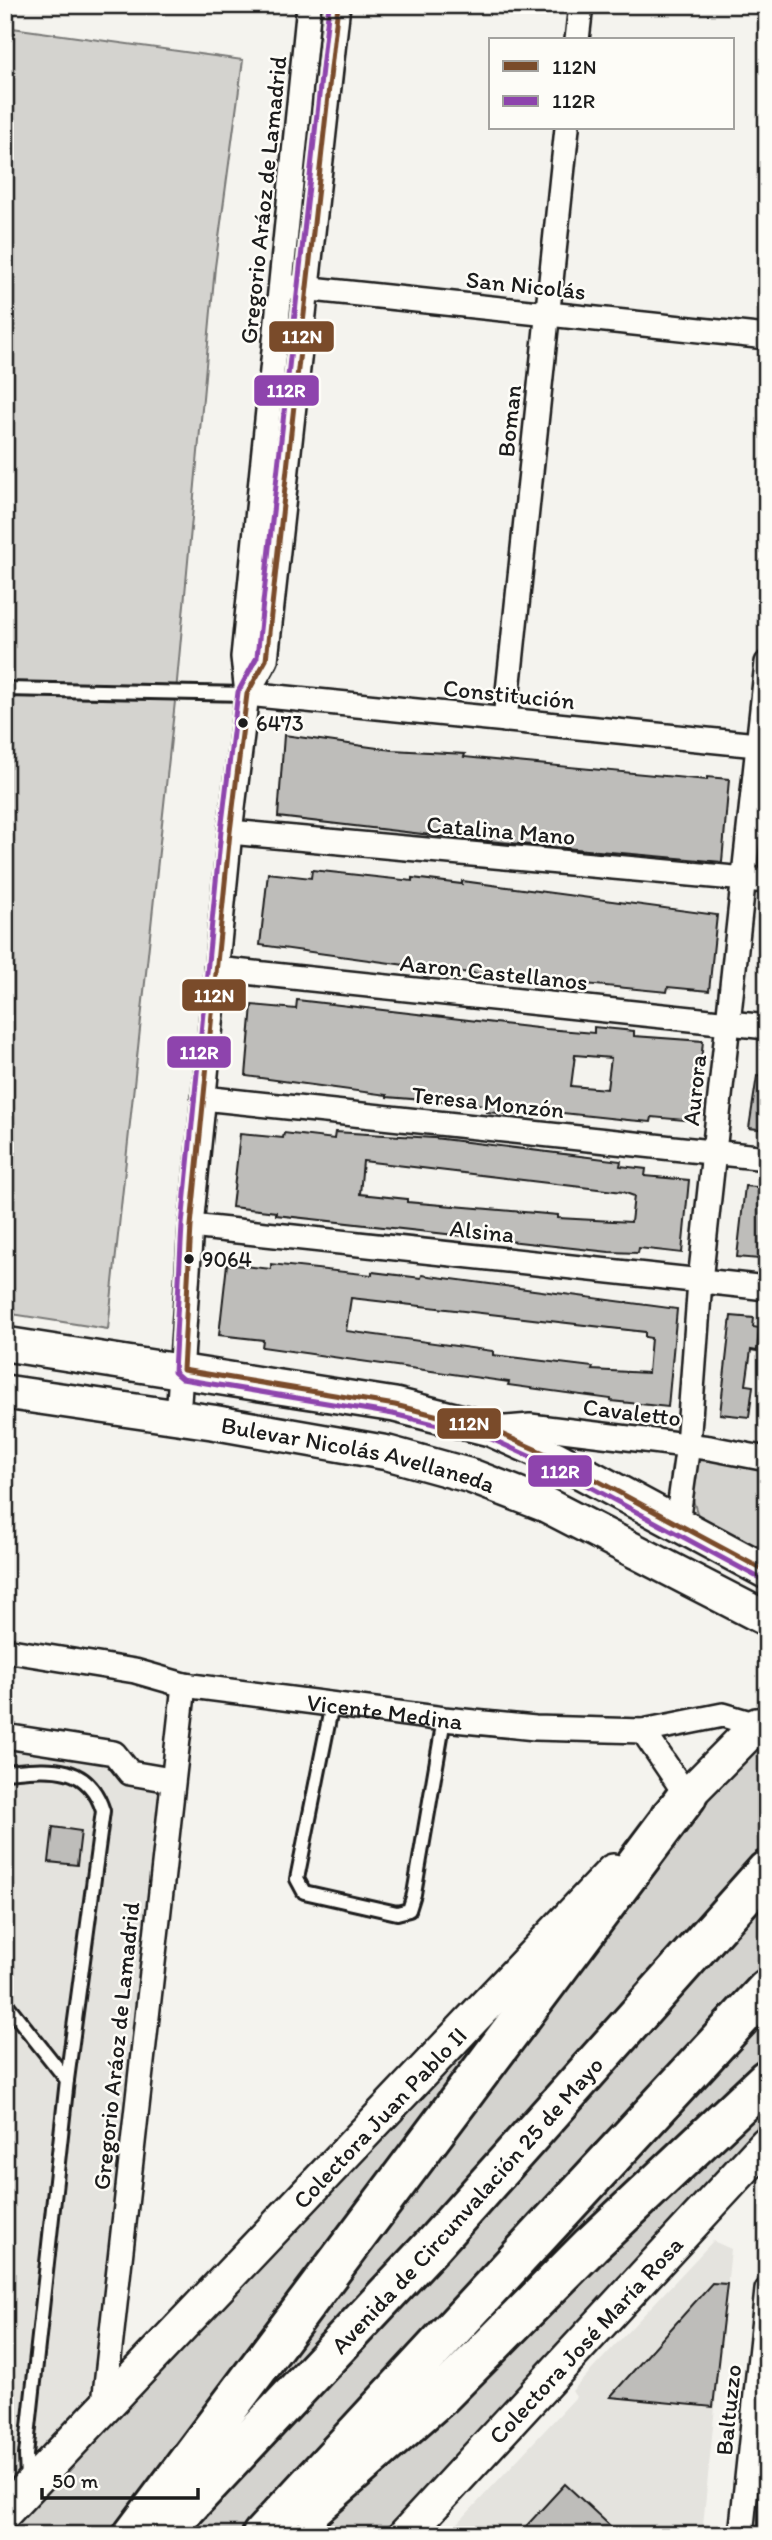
<svg xmlns="http://www.w3.org/2000/svg" width="772" height="2540" viewBox="0 0 772 2540" font-family="Itim,sans-serif">
<style>
.built{fill:#e4e3de}
.green{fill:#d4d3cf;stroke:#787876;stroke-width:2}
.building{fill:#bebdba;stroke:#1c1c1c;stroke-width:2;fill-rule:evenodd}
.lines{fill:none;stroke-linecap:round;stroke-linejoin:round}
.lane-casing{stroke:#1c1c1c;stroke-width:18}
.street-casing{stroke:#1c1c1c;stroke-width:28}
.secondary-casing{stroke:#1c1c1c;stroke-width:38}
.highway-casing{stroke:#1c1c1c;stroke-width:44}
.lane{stroke:#fdfcf7;stroke-width:12}
.street{stroke:#fdfcf7;stroke-width:23}
.secondary{stroke:#fdfcf7;stroke-width:33}
.highway{stroke:#fdfcf7;stroke-width:38}
.bus-1-casing{stroke:#fdfcf7;stroke-width:10}
.bus-2-casing{stroke:#fdfcf7;stroke-width:10}
.bus-1{stroke:#7a4b2a;stroke-width:5}
.bus-2{stroke:#8e44ad;stroke-width:5}
.bus-dot{fill:#1c1c1c;stroke:#fdfcf7;stroke-width:2.5}
.labels{text-anchor:middle;dominant-baseline:central;stroke-width:5;stroke-linejoin:round;paint-order:stroke}
.bus-label{font-size:22px;fill:#1c1c1c;stroke:#fdfcf7;text-anchor:start}
.street-label{font-size:24px;fill:#1c1c1c;stroke:#fdfcf7}
.line-badge{stroke:#fdfcf7;stroke-width:2.5}
.badge-label{font-size:19px;text-anchor:middle;font-weight:bold;fill:#fff}
</style>
<rect width="100%" height="100%" fill="#f4f3ee"/>
<filter id="ink" filterUnits="userSpaceOnUse"><feTurbulence type="fractalNoise" baseFrequency=".0143" numOctaves="2"/><feDisplacementMap in="SourceGraphic" scale="14" xChannelSelector="R" yChannelSelector="G"/><feConvolveMatrix kernelMatrix="1 2 1 2 8 2 1 2 1" color-interpolation-filters="sRGB"/></filter>
<g filter="url(#ink)">
<!-- built -->
<g class="built">
<polygon points="5,1736 171,1780 103,2412 5,2512"/>
<polygon points="713,2241 731,2249 702,2535 447,2535 576,2397 572,2391"/>
</g>
<!-- green -->
<g class="green">
<polygon points="5,27 243,60 215,267 176,692 108,1329 5,1313"/>
<polygon points="697,1454 767,1468 767,1556 699,1519 692,1497"/>
<polygon points="767,1708 767,2143 405,2535 5,2535 5,2512"/>
</g>
<!-- building -->
<g class="building">
<polygon points="284,735 392,750 465,754 464,757 494,760 707,780 707,777 729,779 722,862 465,839 278,817"/>
<polygon points="312,870 412,881 412,878 462,884 462,881 717,915 709,991 668,987 667,992 441,970 260,945 268,873 311,878"/>
<path d="M 297,1000 L 546,1029 L 594,1033 L 594,1027 L 634,1031 L 634,1036 L 703,1041 L 695,1121 L 652,1117 L 651,1122 L 628,1120 L 526,1109 L 526,1115 L 486,1112 L 486,1105 L 387,1097 L 387,1095 L 246,1076 L 252,1005 L 296,1009 ZM 575,1055 L 611,1058 L 607,1089 L 571,1086 Z"/>
<polygon points="757,1076 767,1077 767,1130 749,1128"/>
<path d="M 335,1132 L 434,1138 L 621,1161 L 620,1166 L 646,1169 L 645,1176 L 689,1180 L 682,1253 L 639,1248 L 638,1253 L 609,1252 L 276,1215 L 276,1212 L 232,1207 L 240,1134 L 283,1138 L 284,1133 L 334,1139 ZM 363,1161 L 623,1192 L 634,1196 L 631,1222 L 558,1218 L 558,1215 L 407,1202 L 407,1199 L 360,1194 Z"/>
<polygon points="745,1186 767,1188 767,1251 761,1250 759,1259 737,1257"/>
<path d="M 227,1264 L 271,1269 L 271,1264 L 372,1275 L 372,1272 L 421,1278 L 422,1275 L 677,1309 L 668,1407 L 611,1401 L 611,1399 L 508,1385 L 509,1382 L 262,1347 L 263,1340 L 219,1335 ZM 351,1298 L 645,1332 L 645,1337 L 651,1338 L 648,1373 L 592,1370 L 593,1367 L 493,1355 L 493,1351 L 346,1331 Z"/>
<polygon points="731,1316 754,1318 753,1327 759,1328 757,1351 751,1350 746,1385 753,1386 749,1417 720,1414"/>
<polygon points="53,1827 81,1831 77,1865 49,1862"/>
<polygon points="712,2283 727,2284 713,2407 610,2397"/>
<polygon points="565,2484 620,2535 518,2535"/>
</g>
<g class="lines">
<!-- lane casing -->
<g class="lane-casing">
<g id="lane">
<polyline points="5,689 247,694"/>
<polyline points="332,1704 297,1879 304,1892 397,1913 409,1910 414,1894 444,1719"/>
<path d="M 5,1772 C 49,1768 88,1762 103,1811 L 67,2080 L 26,2455 L 27,2481"/>
<polyline points="5,2002 67,2080"/>
</g>
</g>
<!-- street casing -->
<g class="street-casing">
<g id="street">
<polyline points="577,40 581,5"/>
<polyline points="293,287 767,337"/>
<polyline points="247,694 266,660 338,5"/>
<polyline points="247,694 767,746"/>
<polyline points="505,720 567,128"/>
<polyline points="230,832 767,881"/>
<polyline points="216,969 767,1027"/>
<polyline points="203,1098 767,1158"/>
<polyline points="191,1226 767,1288"/>
<polyline points="178,1417 191,1226 230,832 247,694 243,657 309,5"/>
<polyline points="493,1429 530,1426 710,1448 767,1459"/>
<polyline points="677,1523 688,1445 700,1281 767,663"/>
<path id="s1" d="M 5,1650 L 135,1671 L 184,1685 L 444,1719 L 535,1728 L 643,1731 L 723,1715 L 757,1725"/>
<polyline points="643,1731 687,1796"/>
<polyline points="5,1736 114,1753 130,1773 171,1780"/>
<polyline points="103,2412 184,1685"/>
<polyline points="741,2535 767,2290"/>
</g>
</g>
<!-- secondary casing -->
<g class="secondary-casing">
<g id="secondary">
<polyline points="5,1344 395,1405 490,1429 555,1458 767,1572"/>
<path id="s2" d="M 5,1392 L 212,1422 L 388,1453 L 471,1476 L 546,1505 L 767,1619"/>
<polyline points="668,1815 757,1725 767,1724"/>
<path id="s3" d="M 5,2512 L 613,1871"/>
<path id="s4" d="M 405,2535 L 767,2143"/>
</g>
</g>
<!-- highway casing -->
<g class="highway-casing">
<g id="highway">
<polyline points="312,2509 441,2396 591,2245 767,2079"/>
<polyline points="133,2535 687,1796"/>
<path id="s5" d="M 161,2535 L 431,2247 L 767,1870"/>
<polyline points="262,2535 767,1989"/>
</g>
</g>
<!-- lane -->
<use href="#lane" class="lane"/>
<!-- street -->
<use href="#street" class="street"/>
<!-- secondary -->
<use href="#secondary" class="secondary"/>
<!-- highway -->
<use href="#highway" class="highway"/>
<!-- bus-1 casing -->
<g class="bus-1-casing">
<polyline id="bus-1" points="338,5 266,660 247,694 230,832 191,1226 183,1370 395,1405 490,1429 555,1458 767,1572"/>
</g>
<!-- bus-2 casing -->
<g class="bus-2-casing">
<polyline id="bus-2" points="329,5 257,657 238,692 221,831 182,1225 174,1372 182,1379 393,1414 487,1437 551,1466 763,1580"/>
</g>
<!-- bus-1 -->
<use href="#bus-1" class="bus-1"/>
<!-- bus-2 -->
<use href="#bus-2" class="bus-2"/>
</g>
</g>
<!-- markers -->
<g class="bus-dot">
<circle cx="243" cy="723" r="6"/>
<circle cx="189" cy="1259" r="6"/>
</g>
<g class="labels">
<!-- bus labels -->
<g class="bus-label">
<text x="256" y="723">6473</text>
<text x="202" y="1259">9064</text>
</g>
<!-- street labels -->
<g class="street-label">
<text transform="translate(263 200) rotate(-84)">Gregorio Aráoz de Lamadrid</text>
<text transform="translate(526 285) rotate(6)">San Nicolás</text>
<text transform="translate(509 421) rotate(-84)">Boman</text>
<text transform="translate(509 694) rotate(6)">Constitución</text>
<text transform="translate(501 830) rotate(5)">Catalina Mano</text>
<text transform="translate(494 972) rotate(6)">Aaron Castellanos</text>
<text transform="translate(694 1090) rotate(-84)">Aurora</text>
<text transform="translate(488 1102) rotate(6)">Teresa Monzón</text>
<text transform="translate(482 1231) rotate(6)">Alsina</text>
<text transform="translate(632 1412) rotate(7)">Cavaletto</text>
<text stroke="none"><textPath href="#s2" startOffset="359">Bulevar Nicolás Avellaneda</textPath></text>
<text stroke="none"><textPath href="#s1" startOffset="385">Vicente Medina</textPath></text>
<text transform="translate(116 2046) rotate(-84)">Gregorio Aráoz de Lamadrid</text>
<text stroke="none"><textPath href="#s3" startOffset="544">Colectora Juan Pablo II</textPath></text>
<text stroke="none"><textPath href="#s5" startOffset="450">Avenida de Circunvalación 25 de Mayo</textPath></text>
<text stroke="none"><textPath href="#s4" startOffset="266">Colectora José María Rosa</textPath></text>
<text transform="translate(728 2410) rotate(-84)">Baltuzzo</text>
</g>
</g>
<g class="line-badge">
<rect x="268" y="320" width="67" height="33" rx="7" fill="#7a4b2a"/>
<rect x="253" y="374" width="67" height="33" rx="7" fill="#8e44ad"/>
<rect x="181" y="978" width="66" height="34" rx="7" fill="#7a4b2a"/>
<rect x="166" y="1035" width="66" height="34" rx="7" fill="#8e44ad"/>
<rect x="436" y="1407" width="66" height="33" rx="7" fill="#7a4b2a"/>
<rect x="527" y="1454" width="66" height="34" rx="7" fill="#8e44ad"/>
</g>
<g class="badge-label">
<text x="302" y="343">112N</text>
<text x="286" y="397">112R</text>
<text x="214" y="1002">112N</text>
<text x="199" y="1059">112R</text>
<text x="469" y="1430">112N</text>
<text x="560" y="1478">112R</text>
</g>
<!-- margin -->
<rect width="772" height="2540" fill="none" stroke="#fdfcf7" stroke-width="28"/>
<rect x="14" y="14" width="744" height="2512" fill="none" stroke="#1c1c1c" stroke-width="2.5" filter="url(#ink)"/>
<!-- legend -->
<rect x="489" y="38" width="245" height="91" fill="#fdfcf7" stroke="#a3a29f" stroke-width="2"/>
<rect x="503" y="61" width="35" height="10" fill="#7a4b2a" stroke="#a3a29f" stroke-width="2"/>
<text x="552" y="74" font-size="21" fill="#1c1c1c">112N</text>
<rect x="503" y="96" width="35" height="10" fill="#8e44ad" stroke="#a3a29f" stroke-width="2"/>
<text x="552" y="108" font-size="21" fill="#1c1c1c">112R</text>
<!-- scale -->
<path d="M42 2488v10h156v-10" fill="none" stroke="#1c1c1c" stroke-width="3.5"/>
<text x="52" y="2488" font-size="21" fill="#1c1c1c" stroke="#fdfcf7" stroke-width="5" paint-order="stroke">50 m</text>
</svg>
